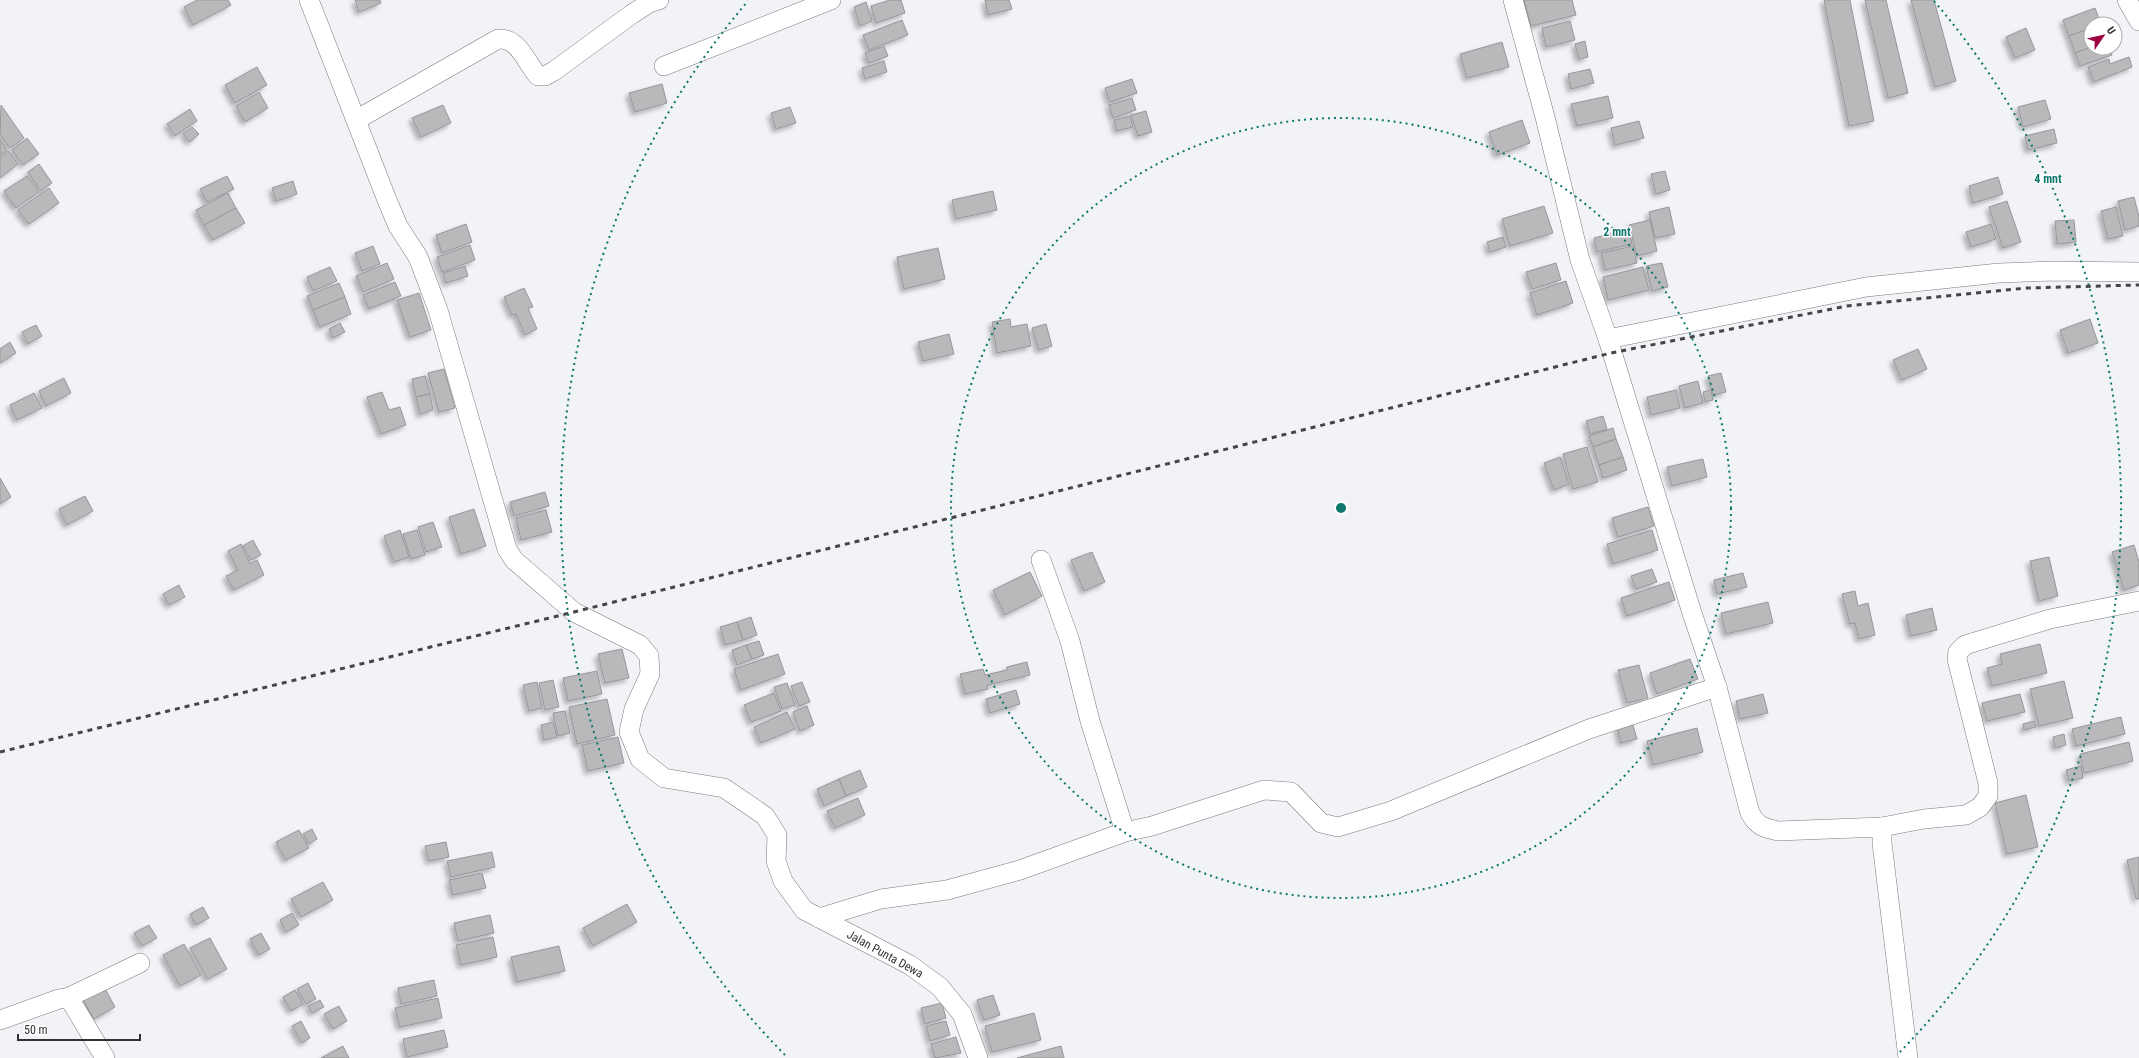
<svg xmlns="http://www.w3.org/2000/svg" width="2139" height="1058" viewBox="0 0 2139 1058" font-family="'Roboto Condensed',sans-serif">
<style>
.building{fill:#b9b9bc;stroke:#97979a;filter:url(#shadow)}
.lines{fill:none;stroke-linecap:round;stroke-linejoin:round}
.minor-casing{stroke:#7a7b7e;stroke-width:20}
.minor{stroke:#fff;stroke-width:19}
.rail{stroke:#454547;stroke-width:3;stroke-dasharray:5 5;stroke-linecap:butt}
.ring{fill:none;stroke:#0f766e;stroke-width:2;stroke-dasharray:2 4}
.labels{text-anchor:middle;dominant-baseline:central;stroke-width:3;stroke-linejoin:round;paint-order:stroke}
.street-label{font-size:12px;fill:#313133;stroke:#fff}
.centre{fill:#0f766e;stroke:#fff;stroke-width:2}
.ring-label{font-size:12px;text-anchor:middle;font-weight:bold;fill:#0f766e;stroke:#fff;stroke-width:3;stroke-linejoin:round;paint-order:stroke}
</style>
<defs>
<filter id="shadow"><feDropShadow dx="-3.5" dy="3.5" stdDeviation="2" flood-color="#0004"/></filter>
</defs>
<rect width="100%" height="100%" fill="#f1f3f6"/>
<!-- building -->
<g class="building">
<polygon points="197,0 228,0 231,5 193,25 184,7"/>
<polygon points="355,0 380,0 381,3 359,12"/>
<polygon points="890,0 901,0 905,13 876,23 871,6"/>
<polygon points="985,0 1009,0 1012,9 988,15"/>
<polygon points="1524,0 1572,0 1576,15 1531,26"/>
<polygon points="1824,0 1850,0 1874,121 1849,126"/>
<polygon points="1865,0 1886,0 1908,93 1888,98"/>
<polygon points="1911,0 1934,0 1956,81 1935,87"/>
<polygon points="866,2 872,21 860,26 854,7"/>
<polygon points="2095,8 2101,24 2091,24 2091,28 2069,36 2063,20"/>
<polygon points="902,20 908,35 869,50 863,35"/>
<polygon points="1570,21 1575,40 1546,47 1542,28"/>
<polygon points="2026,28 2035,50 2015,58 2006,37"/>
<polygon points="2091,28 2091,47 2075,53 2069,36"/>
<polygon points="1585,41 1588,57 1579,59 1575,44"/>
<polygon points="1502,42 1509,67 1467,78 1460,54"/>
<polygon points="884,46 888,56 869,63 865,53"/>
<polygon points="2091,47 2109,48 2112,55 2080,66 2075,53"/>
<polygon points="2129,57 2132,67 2094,82 2088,67 2109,59 2110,64"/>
<polygon points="884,61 887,72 865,79 862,68"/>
<polygon points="257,67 267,85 235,103 225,85"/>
<polygon points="1590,69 1594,83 1571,89 1568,74"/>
<polygon points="1132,79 1137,93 1110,102 1105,88"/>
<polygon points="662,84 667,103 635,112 629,93"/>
<polygon points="259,92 268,108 245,122 236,106"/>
<polygon points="1608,96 1613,118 1577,126 1571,104"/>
<polygon points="1132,98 1136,110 1113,118 1109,105"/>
<polygon points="2045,100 2051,119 2023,127 2018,107"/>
<polygon points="1,105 24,138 10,148 0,134"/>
<polygon points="443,105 451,123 421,137 412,118"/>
<polygon points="790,107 796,123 776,129 771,113"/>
<polygon points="190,109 197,121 175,136 167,124"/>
<polygon points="1146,111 1152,132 1138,136 1131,115"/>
<polygon points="1130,116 1133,127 1117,131 1114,120"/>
<polygon points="1522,120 1530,143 1497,155 1489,132"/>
<polygon points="1639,121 1644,138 1615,145 1611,128"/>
<polygon points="192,127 199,134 190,142 183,134"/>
<polygon points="2054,129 2057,143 2028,150 2025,136"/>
<polygon points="27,138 39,154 23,165 12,150"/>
<polygon points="0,140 7,150 0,155"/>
<polygon points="8,151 18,164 0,178 0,157"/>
<polygon points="39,164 52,183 41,191 28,172"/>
<polygon points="1665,171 1670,190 1656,194 1651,174"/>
<polygon points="27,176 39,192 16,208 4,191"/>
<polygon points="227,176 234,189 207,202 200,189"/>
<polygon points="1998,177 2003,194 1973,203 1969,186"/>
<polygon points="293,181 297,194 276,201 272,188"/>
<polygon points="49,188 59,203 29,224 18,210"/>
<polygon points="993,191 997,210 956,219 952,200"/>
<polygon points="228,193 236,208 204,225 196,210"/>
<polygon points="2134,197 2139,217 2139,226 2125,230 2118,201"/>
<polygon points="2007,201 2021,242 2003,248 1989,207"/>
<polygon points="1544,206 1553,233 1510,246 1502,219"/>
<polygon points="1669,207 1675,234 1655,238 1649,212"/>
<polygon points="2116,207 2123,236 2108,239 2101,211"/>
<polygon points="236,208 245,223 213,240 204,225"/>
<polygon points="1650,220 1657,251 1637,256 1629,225"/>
<polygon points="2074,220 2076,242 2057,244 2055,221"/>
<polygon points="466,224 472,242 442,253 436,235"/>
<polygon points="1991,224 1996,239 1971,247 1966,232"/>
<polygon points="1628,229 1632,244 1597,252 1594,238"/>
<polygon points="1503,237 1506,247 1490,252 1487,242"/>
<polygon points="470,245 475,260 442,272 437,257"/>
<polygon points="373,246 380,264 362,271 355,253"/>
<polygon points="1633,246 1637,263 1605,270 1601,253"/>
<polygon points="938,248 945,279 904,289 897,257"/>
<polygon points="387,263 394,279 363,292 356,276"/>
<polygon points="1556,263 1561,280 1532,289 1526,272"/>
<polygon points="1662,263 1668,287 1652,291 1646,266"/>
<polygon points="465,266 468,276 446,283 443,273"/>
<polygon points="330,267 337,281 313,291 307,277"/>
<polygon points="1643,267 1649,290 1608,300 1603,277"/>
<polygon points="1566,281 1573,303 1537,315 1530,293"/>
<polygon points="395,282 401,296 369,309 363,295"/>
<polygon points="339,283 345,297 313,310 307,296"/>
<polygon points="524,288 533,307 528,308 537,329 525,335 516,314 512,315 504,297"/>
<polygon points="419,293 431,330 410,337 397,300"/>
<polygon points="345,297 351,314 320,327 313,310"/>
<polygon points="1010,319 1011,327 1027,324 1031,346 997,353 992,322"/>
<polygon points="2090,319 2098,343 2068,353 2060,330"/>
<polygon points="340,323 345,332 333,338 329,329"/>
<polygon points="1046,324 1052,346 1039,350 1032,328"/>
<polygon points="36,325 42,336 28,344 22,332"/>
<polygon points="949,334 954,354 923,361 918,342"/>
<polygon points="10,342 16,353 0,363 0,349"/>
<polygon points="1918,349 1927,369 1902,380 1893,360"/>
<polygon points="444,369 455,408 439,412 428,373"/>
<polygon points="1721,373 1726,392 1713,395 1708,376"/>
<polygon points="425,376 430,394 416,397 412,379"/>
<polygon points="64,378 71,393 46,406 39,391"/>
<polygon points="1698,381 1703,403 1685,408 1679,386"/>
<polygon points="1676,390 1680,408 1651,415 1647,397"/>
<polygon points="1711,390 1713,400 1705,402 1703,392"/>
<polygon points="382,392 389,410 400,407 406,425 381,434 367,397"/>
<polygon points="34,393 42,408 17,420 10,405"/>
<polygon points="430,394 433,410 420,414 416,397"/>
<polygon points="1603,416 1607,429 1590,434 1586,421"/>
<polygon points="1613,428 1616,439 1593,447 1589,436"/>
<polygon points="1616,439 1623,457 1599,465 1593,447"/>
<polygon points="1587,447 1598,482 1573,489 1563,454"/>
<polygon points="1560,457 1569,484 1554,490 1544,463"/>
<polygon points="1623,457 1627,470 1603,478 1599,465"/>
<polygon points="1703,459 1707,477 1672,486 1667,467"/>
<polygon points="0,478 11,497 0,504"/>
<polygon points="545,492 549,506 514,516 510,502"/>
<polygon points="85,496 93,511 67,525 59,509"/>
<polygon points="1648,507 1654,526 1618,537 1612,518"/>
<polygon points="474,509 486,546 461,554 449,517"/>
<polygon points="546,510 552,532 521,540 516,518"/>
<polygon points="433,522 442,547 426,552 418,527"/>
<polygon points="400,530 409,557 394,562 384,536"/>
<polygon points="417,530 425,555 411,559 403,534"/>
<polygon points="1652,530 1658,550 1613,564 1607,544"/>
<polygon points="253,540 261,555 251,560 243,546"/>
<polygon points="241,544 250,564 257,560 264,575 234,590 226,576 238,570 228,551"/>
<polygon points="2134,545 2139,562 2139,585 2124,590 2112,552"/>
<polygon points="1092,552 1105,582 1084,591 1071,560"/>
<polygon points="2049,557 2058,596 2039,601 2030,561"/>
<polygon points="1652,569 1657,582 1636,589 1631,576"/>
<polygon points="1030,572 1042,596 1005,615 993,590"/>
<polygon points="1743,573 1747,587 1717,594 1714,580"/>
<polygon points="1669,582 1675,600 1627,616 1621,598"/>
<polygon points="179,585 185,597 169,605 163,594"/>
<polygon points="1855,591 1858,606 1868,603 1875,635 1859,639 1855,623 1850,624 1842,594"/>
<polygon points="1768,602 1773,623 1726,634 1721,613"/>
<polygon points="1932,608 1937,630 1911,636 1906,615"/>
<polygon points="751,617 757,635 743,640 737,622"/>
<polygon points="737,622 743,640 725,645 720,627"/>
<polygon points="759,641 764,655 752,659 746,645"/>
<polygon points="2040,644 2047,673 1992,686 1987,668 2002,664 2000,654"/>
<polygon points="746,645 752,659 737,665 732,650"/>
<polygon points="622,649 629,678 605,683 598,654"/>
<polygon points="778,654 785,674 741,690 734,669"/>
<polygon points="1690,659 1698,679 1657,694 1650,673"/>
<polygon points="1027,662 1030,675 987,685 988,689 965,694 960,674 983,669 985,675 1007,670 1007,667"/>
<polygon points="1639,665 1648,698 1627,703 1618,670"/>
<polygon points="597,671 602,694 568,701 563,678"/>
<polygon points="553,680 559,707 545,710 539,683"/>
<polygon points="2064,681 2073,718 2039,726 2030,689"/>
<polygon points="537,682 542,708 529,711 523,685"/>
<polygon points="802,682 810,702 799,706 791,686"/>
<polygon points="787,683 795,705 782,709 774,687"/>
<polygon points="1016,690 1020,704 990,713 986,699"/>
<polygon points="774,693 781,711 751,722 744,705"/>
<polygon points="1763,694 1768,713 1740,719 1736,701"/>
<polygon points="2020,694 2025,712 1987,721 1982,703"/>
<polygon points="607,699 615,735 577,744 569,707"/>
<polygon points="807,706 814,725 800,731 793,712"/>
<polygon points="565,711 570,733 558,736 553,713"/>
<polygon points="787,712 795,729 761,743 754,727"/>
<polygon points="2121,717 2125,734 2076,746 2072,729"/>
<polygon points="2034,721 2036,727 2024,730 2023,724"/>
<polygon points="553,722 557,737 544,740 541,725"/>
<polygon points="1632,722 1637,739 1621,743 1617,726"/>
<polygon points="1697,728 1703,752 1653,765 1647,741"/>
<polygon points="2064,734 2066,745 2055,748 2053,737"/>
<polygon points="618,737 624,763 588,771 582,745"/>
<polygon points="2129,742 2133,761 2084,773 2080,754"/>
<polygon points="2081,766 2083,778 2069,781 2066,770"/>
<polygon points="860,770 867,787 846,796 839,779"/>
<polygon points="839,779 846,796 824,806 817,789"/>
<polygon points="2026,795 2038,847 2007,854 1995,803"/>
<polygon points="858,798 865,815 835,828 827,811"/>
<polygon points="312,829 317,839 309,844 303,834"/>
<polygon points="299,830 309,848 286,860 276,842"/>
<polygon points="446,842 449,857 429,861 425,846"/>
<polygon points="492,852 495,867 451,877 447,861"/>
<polygon points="2139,857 2139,899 2136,899 2127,860"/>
<polygon points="482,873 486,888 453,895 449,880"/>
<polygon points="323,882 333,900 301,917 291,899"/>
<polygon points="627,904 637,922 593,946 583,928"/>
<polygon points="203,907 209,918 196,925 190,914"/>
<polygon points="292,913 299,925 286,932 280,920"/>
<polygon points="490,915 494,933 458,941 454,923"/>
<polygon points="149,925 157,938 142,946 134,933"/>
<polygon points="261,933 270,949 259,955 250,939"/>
<polygon points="493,937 497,957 461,965 456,945"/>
<polygon points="210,938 227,969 208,979 190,948"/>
<polygon points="184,944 201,975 180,986 163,955"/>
<polygon points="559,946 565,971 517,982 511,957"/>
<polygon points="434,980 437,996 401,1004 398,988"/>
<polygon points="102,983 115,1007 94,1019 80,995"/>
<polygon points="308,983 316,999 306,1004 297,989"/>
<polygon points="295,990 303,1004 291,1011 283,997"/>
<polygon points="993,995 1000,1015 984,1020 977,1000"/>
<polygon points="438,998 442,1018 400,1027 395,1008"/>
<polygon points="320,1000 324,1007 312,1013 308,1006"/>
<polygon points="942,1003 946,1018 925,1024 921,1008"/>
<polygon points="339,1006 347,1021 333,1029 324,1014"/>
<polygon points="1034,1013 1041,1040 992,1052 985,1026"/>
<polygon points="301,1021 310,1038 302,1043 292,1026"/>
<polygon points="946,1021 950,1035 930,1041 926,1026"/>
<polygon points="444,1030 448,1047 407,1057 403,1039"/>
<polygon points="956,1037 961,1053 935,1058 931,1044"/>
<polygon points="343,1046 349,1058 321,1058"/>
<polygon points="1061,1046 1064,1058 1017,1058"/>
</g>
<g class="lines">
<!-- minor casing -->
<g class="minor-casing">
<g id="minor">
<polyline points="309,0 387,200 398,226 418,257 438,310 507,549 514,560 574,612 640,645 649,656 650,674 634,709 629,732 640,759 664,778 724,788 765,816 777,835 776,861 783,881 804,910 910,965 940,987 962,1014 978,1058"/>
<path d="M 1513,0 L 1545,117 L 1580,260 L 1608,339 L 1692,613 L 1717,687 L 1750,813 C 1757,826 1764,828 1778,831 L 1882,827 L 1882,843 L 1908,1058"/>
<polyline points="2127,0 2139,21"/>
<polyline points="664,66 831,0"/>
<path d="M 356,120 L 498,39 C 518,37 526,62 538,76 L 545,76 L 554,71 L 632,14 L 649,3 L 659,0"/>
<polyline points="1608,339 1866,287 1999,273 2053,271 2139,272"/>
<polyline points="1041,560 1070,641 1090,721 1125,832"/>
<polyline points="1882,827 1924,819 1966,815 1980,807 1988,796 1988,783 1957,659 1958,652 1965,645 2050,619 2139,601"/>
<polyline points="819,918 881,899 947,890 1020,870 1125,832 1152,826 1264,790 1291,792 1321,823 1338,827 1391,811 1589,729 1717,687"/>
<polyline points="67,998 140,963"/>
<polyline points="0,1020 59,999 67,998 72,1003 105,1058"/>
</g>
</g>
<!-- minor -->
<use href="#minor" class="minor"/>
<!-- rail -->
<polyline class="rail" points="0,752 574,612 1611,353 1847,306 2027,288 2139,285"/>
</g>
<!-- distance rings -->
<g class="ring">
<circle cx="1341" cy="508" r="390"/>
<path d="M785 1055A780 780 0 0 1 748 1M1934 1A780 780 0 0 1 1897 1055"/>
</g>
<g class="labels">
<!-- street labels -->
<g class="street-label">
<text transform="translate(885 954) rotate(29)">Jalan Punta Dewa</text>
</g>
</g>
<circle cx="1341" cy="508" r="6" class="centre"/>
<g class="ring-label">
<text x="2048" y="183">4 mnt</text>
<text x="1617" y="236">2 mnt</text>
</g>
<!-- north arrow -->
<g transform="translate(2103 36) rotate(56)"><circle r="19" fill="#ffffff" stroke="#adadad"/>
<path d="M0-3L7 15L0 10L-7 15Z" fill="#9f003f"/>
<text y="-6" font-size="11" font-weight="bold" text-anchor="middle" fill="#313133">U</text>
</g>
<!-- scale -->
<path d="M18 1034v6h122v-6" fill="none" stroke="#313133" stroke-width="2"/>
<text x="24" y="1034" font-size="12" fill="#313133" stroke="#ffffff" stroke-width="3" paint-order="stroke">50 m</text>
</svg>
